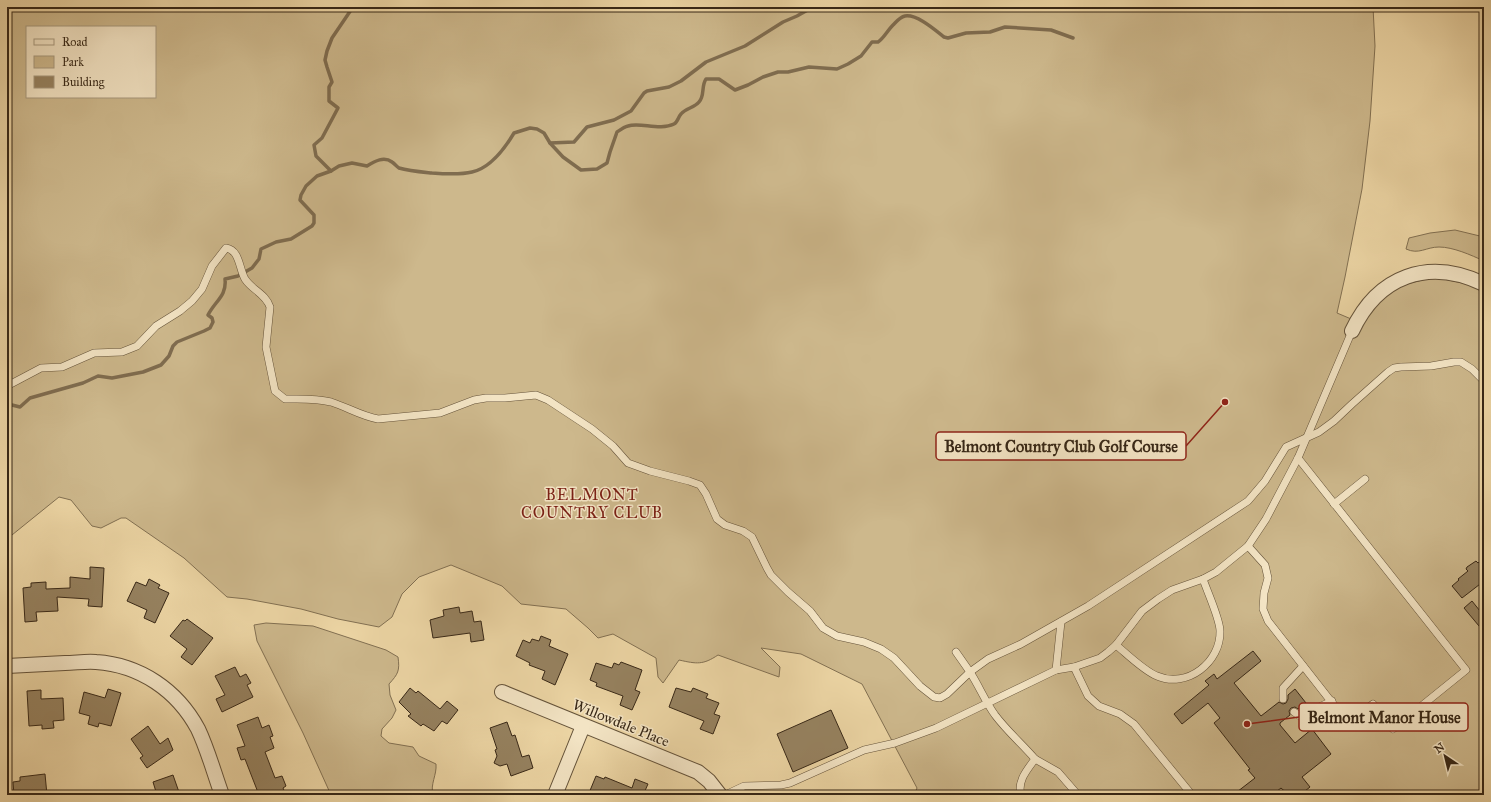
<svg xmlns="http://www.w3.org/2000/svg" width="1491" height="802" viewBox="0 0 1491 802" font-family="'IM FELL Great Primer',serif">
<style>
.green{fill:#cdb88c;stroke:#827052;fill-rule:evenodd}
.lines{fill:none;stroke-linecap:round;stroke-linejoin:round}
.stream{stroke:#7f6c4f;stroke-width:3.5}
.building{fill:#968260;stroke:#382817}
.service-casing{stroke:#65533a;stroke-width:8}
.minor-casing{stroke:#65533a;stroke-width:16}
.service{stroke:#f3e4c4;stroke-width:7}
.minor{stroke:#f3e4c4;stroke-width:14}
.labels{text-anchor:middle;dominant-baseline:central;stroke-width:3;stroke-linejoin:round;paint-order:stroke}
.street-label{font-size:15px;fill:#382817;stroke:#f3e4c4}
.neighbourhood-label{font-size:16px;letter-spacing:1px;fill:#7a1f14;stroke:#f3e4c4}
.leader{fill:none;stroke:#8f2418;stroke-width:1.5}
.callout-dot{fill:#8f2418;stroke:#f3e4c4;stroke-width:1.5}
.callout{fill:#f3e4c4;stroke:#8f2418;stroke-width:1.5}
.callout-label{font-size:16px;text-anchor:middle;font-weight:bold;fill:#382817}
</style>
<rect width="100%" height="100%" fill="#ecd5a4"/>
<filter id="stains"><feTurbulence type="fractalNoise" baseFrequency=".005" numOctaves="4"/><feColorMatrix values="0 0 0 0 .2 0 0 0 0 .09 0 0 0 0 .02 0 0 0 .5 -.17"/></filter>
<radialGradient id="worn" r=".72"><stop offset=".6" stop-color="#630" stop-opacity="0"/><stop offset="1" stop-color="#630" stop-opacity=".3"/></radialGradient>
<!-- green -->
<g class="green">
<path d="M 7,7 L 1373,7 L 1375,46 L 1370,121 L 1362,189 L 1345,277 L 1337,313 L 1363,324 L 1372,309 L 1387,293 L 1403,285 L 1434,277 L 1472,285 L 1484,291 L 1484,775 L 1482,777 L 1484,779 L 1484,795 L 914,795 L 917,788 L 862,684 L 801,654 L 761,648 L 780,667 L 779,677 L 718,655 C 703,665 697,664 679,660 L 663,683 L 658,677 L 656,658 L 613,634 L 598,638 L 588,628 L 566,609 L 521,604 L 502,586 L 451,565 L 419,577 L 402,594 L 392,617 L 379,627 L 338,619 L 301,609 L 247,599 L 227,597 L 184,558 L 126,518 L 121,518 L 101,528 L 92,526 L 71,500 L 59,497 L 7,539 ZM 27,27 L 155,27 L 155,97 L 27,97 Z"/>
<path d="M 1455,230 L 1484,237 L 1484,261 C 1471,255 1453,247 1439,247 C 1426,247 1419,255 1406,249 L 1409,238 L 1430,233 Z"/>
<path d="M 266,623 L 313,626 L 386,650 L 398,657 C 400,671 398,674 389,684 L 390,695 L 396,710 L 392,718 L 382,729 L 381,736 L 389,743 L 413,747 L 419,756 L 436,764 C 437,775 430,784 433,795 L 331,795 L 303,733 L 257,641 L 254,625 Z"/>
</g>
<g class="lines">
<!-- stream -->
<g class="stream">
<polyline points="550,143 574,142 587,127 614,120 631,111 644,93 647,91 669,87 681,81 706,62 745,46 783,22 797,16 813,7"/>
<polyline points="331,171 316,156 314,145 322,138 338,108 329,101 329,87 332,82 327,67 325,60 327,51 332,38 353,7"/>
<path d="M 7,407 L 12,405 L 20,407 L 30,398 L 83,383 L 98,376 L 112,378 L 143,372 L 161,365 L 169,356 L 173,346 L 177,342 L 204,331 L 210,328 L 213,322 L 212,318 L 208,315 C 215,301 227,296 225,279 L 238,276 L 252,268 L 259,259 L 261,249 L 276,242 L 291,239 L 312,226 L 314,223 L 314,215 L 300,200 L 301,195 L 306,186 L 317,176 L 331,171 L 339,166 L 352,163 L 367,166 C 375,161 384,156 392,162 C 395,164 396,166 399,168 C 409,171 422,172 432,173 C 445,174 460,175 472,172 C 490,168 505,148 514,133 L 530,128 L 537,129 L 544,133 L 550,143 L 563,157 L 581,170 L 597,169 L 607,163 L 610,152 L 617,132 C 620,130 624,127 628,126 C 640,122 660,131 674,124 C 678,122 678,117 681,114 C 686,108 694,108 699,102 C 705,96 701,86 706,79 L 719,79 L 735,90 L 748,85 L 763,77 L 778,72 L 788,72 L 809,67 L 837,69 L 848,64 L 861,56 L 872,42 L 878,42 C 884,38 887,31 893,25 C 896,22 900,17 905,16 C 917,14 935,30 944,37 L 948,38 L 966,33 L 990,32 L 1005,27 L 1051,30 L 1073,38"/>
<polyline points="7,424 8,429 7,430"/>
</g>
</g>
<!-- building -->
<g class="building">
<polygon points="1484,558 1484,581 1462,598 1452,586 1459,580 1458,579 1468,571 1466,569 1467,567 1476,561 1478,563"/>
<polygon points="90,567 104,568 102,607 88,606 89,599 57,597 58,611 36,612 37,621 25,622 23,588 31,587 31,583 46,582 46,589 70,588 70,577 90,579"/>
<polygon points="149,579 160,585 158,588 169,593 155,623 144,618 147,610 127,601 136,582 146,586"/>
<polygon points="1472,601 1484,616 1484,632 1464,608"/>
<polygon points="459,607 460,613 472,611 474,622 481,621 484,640 471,642 470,633 433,638 430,620 444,616 443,610"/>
<polygon points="187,619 213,638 192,665 181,657 187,649 170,636 183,620 185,621"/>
<polygon points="541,636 551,640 549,646 568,654 555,685 542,679 545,671 529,665 530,663 516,656 523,640 530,643 532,639 539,641"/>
<polygon points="1253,651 1261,661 1234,683 1261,716 1279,702 1283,704 1286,703 1288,699 1288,695 1295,689 1306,703 1298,709 1295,707 1291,708 1289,711 1290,715 1280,723 1280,725 1295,743 1312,729 1331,754 1302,777 1310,787 1300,795 1289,795 1281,788 1272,795 1233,795 1255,778 1248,770 1250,769 1214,723 1220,718 1208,703 1182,724 1174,714 1209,685 1205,681 1214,674 1217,679"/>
<polygon points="621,662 642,670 635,690 640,692 632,710 620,705 623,696 596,686 597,683 590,680 596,663 612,668 614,663 619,665"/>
<polygon points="235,667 240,677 246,674 251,683 247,685 253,697 222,712 216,699 225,695 215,676"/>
<polygon points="410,688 416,693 418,691 440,709 447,701 458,710 447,724 442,721 434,731 423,724 421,726 408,716 411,714 399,702"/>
<polygon points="676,688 691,692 693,688 708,694 706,698 719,703 714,714 720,716 713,734 700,729 704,721 669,707"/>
<polygon points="108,689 121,693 111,726 99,723 98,727 88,724 90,716 79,713 84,692 105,698"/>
<polygon points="41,690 41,699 63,698 64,720 53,721 54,728 42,729 42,725 29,726 27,691"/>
<polygon points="831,710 848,748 793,772 777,734"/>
<polygon points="258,717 262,728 269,725 273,736 270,737 274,748 265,752 275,778 282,776 286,786 283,788 286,795 259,795 245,759 241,760 237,748 245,746 237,725"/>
<polygon points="507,722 512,736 515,735 522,757 529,755 533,768 511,776 507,764 500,766 494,763 497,756 495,750 497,749 490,728"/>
<polygon points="148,726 160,744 168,738 173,750 147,768 140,758 143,756 131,739"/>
<polygon points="45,774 47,795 14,795 13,782 20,781 20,777"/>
<polygon points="173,775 180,795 157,795 153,782"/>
<polygon points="596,776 604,779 605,777 632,788 635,779 648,784 644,793 649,795 596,795 589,793"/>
</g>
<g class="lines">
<!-- service casing -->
<g class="service-casing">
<g id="service">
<path d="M 7,386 L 41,368 L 62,367 L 94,353 L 122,352 L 137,346 L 156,326 L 180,311 L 192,301 L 202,289 L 212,266 L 226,248 C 240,250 239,269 245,279 C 252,290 266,294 270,307 L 266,347 L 275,391 L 285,399 C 301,399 315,398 331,402 C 347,407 361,416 378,419 L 440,413 L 474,400 L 486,398 L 505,398 L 536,395 L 548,400 L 592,429 L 613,446 L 628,463 L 650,471 L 689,481 L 700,485 L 706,494 L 717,519 L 725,525 L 743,531 L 752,537 L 767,568 L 771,575 L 788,592 L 810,611 L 823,628 L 837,636 L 864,642 L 881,649 L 894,658 L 920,686 L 934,697 L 940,698 L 947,694 L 970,672 C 979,686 985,701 995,715 C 1007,731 1022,744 1035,759 C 1027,770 1017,781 1021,795"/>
<polyline points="1334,504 1365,479"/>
<polyline points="1248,546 1265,565 1268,578 1264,593 1263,609 1268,621 1337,709 1350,716 1365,710 1373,704 1393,729 1466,670 1298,458"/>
<path d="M 1116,645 C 1127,654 1144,671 1157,676 C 1187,689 1221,662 1220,631 C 1220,619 1207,591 1203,579"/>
<polyline points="956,652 970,672 988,659 1021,644 1088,606 1248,501 1265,481 1286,447 1319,432 1334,421 1352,404 1388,372 1394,368 1401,367 1431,366 1454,362 1461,362 1472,369 1484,381"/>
<polyline points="1056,670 1061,622"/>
<polyline points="1283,699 1283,688 1303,666"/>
<polyline points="1294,712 1300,716 1332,701"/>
<polyline points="1035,759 1058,772 1078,795"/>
<polyline points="725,795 744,786 781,785 790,783 864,750 895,743 936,728 1056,670 1074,667"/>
<polyline points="1192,795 1134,724 1120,714 1099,706 1088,696 1074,667 1100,658 1108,652 1116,645 1142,611 1158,599 1172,590 1203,579 1216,572 1248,546 1266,519 1298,458 1352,331"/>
</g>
</g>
<!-- minor casing -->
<g class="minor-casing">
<g id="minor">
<path d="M 1352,331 C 1378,276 1428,257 1484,284"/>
<path d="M 7,666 C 26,665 46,664 65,663 C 75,663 86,661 96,662 C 140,665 177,690 198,729 C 208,750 214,773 222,795"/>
<polyline points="502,692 698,772 709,781 720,795"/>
<polyline points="555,795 583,726"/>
</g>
</g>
<!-- service -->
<use href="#service" class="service"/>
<!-- minor -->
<use href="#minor" class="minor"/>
</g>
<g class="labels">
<!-- street labels -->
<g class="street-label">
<text transform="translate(621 723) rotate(22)">Willowdale Place</text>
</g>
<!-- neighbourhood labels -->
<g class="neighbourhood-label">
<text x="592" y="494">BELMONT<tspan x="592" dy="18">COUNTRY CLUB</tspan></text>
</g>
</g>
<!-- callouts -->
<path class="leader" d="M1225 402L1186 446M1247 724L1299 717"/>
<g class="callout-dot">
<circle cx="1225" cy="402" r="4"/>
<circle cx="1247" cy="724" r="4"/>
</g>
<g class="callout">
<rect x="936" y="432" width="250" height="28" rx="4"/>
<rect x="1299" y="703" width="169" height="28" rx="4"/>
</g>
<g class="callout-label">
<text x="1061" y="452">Belmont Country Club Golf Course</text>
<text x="1384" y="723">Belmont Manor House</text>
</g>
<!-- margin -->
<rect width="1491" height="802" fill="none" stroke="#ecd5a4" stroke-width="24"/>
<rect x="8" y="8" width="1475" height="786" fill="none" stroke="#382817" stroke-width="2"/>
<rect x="12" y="12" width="1467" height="778" fill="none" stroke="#382817"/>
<!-- legend -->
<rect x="26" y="26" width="130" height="72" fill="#f3e4c4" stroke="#a8997f"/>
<rect x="34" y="39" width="20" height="6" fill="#f3e4c4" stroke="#a8997f"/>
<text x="62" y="46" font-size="12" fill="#382817">Road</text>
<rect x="34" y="56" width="20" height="12" fill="#cdb88c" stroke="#a8997f"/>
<text x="62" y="66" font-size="12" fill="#382817">Park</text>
<rect x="34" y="76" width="20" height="12" fill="#968260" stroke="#a8997f"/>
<text x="62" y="86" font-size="12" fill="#382817">Building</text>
<!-- north arrow -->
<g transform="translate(1445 756) rotate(325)" stroke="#f3e4c4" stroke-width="3" paint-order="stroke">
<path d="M0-3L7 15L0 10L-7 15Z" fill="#382817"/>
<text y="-6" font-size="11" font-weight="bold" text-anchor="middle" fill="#382817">N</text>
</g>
<rect width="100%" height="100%" filter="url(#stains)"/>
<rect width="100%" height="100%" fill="url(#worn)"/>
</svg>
